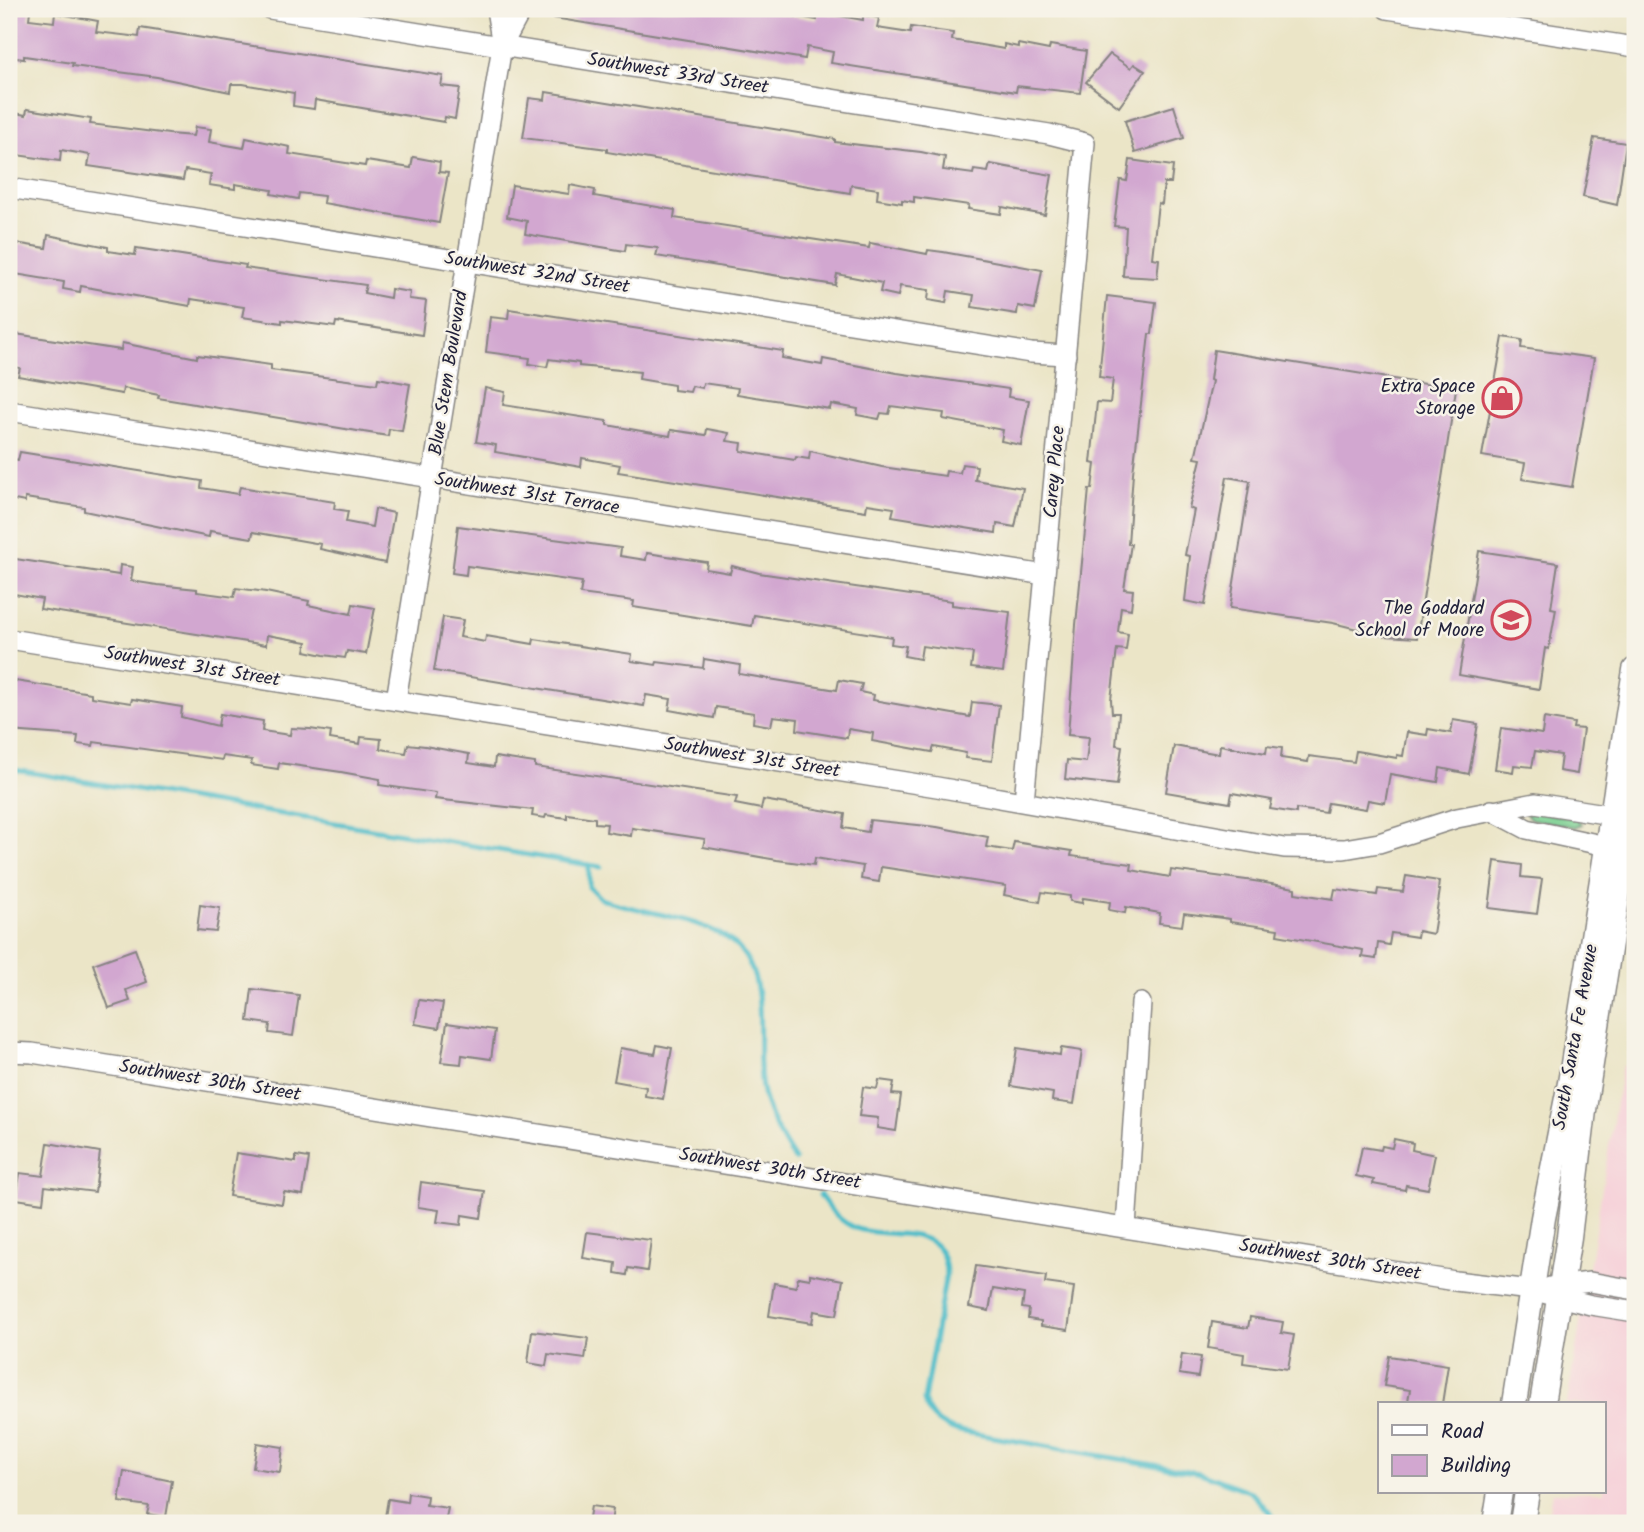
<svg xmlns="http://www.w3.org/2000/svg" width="1644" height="1532" viewBox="0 0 1644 1532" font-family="Kalam,sans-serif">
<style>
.built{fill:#f6cfd8}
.green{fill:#7dd193;stroke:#507a67;stroke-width:2}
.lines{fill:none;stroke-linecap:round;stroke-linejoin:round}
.stream{stroke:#50bdc9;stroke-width:5}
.building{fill:#d2a7d0}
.minor-casing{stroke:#868481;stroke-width:22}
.major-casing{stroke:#868481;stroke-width:27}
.minor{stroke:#fff;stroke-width:19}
.major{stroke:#fff;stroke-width:24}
.labels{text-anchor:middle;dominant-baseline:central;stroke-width:5;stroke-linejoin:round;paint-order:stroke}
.street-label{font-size:19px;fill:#22223b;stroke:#f7f3e8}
.poi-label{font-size:19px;fill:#22223b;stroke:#f7f3e8;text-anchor:end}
</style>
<rect width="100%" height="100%" fill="#f7f3e8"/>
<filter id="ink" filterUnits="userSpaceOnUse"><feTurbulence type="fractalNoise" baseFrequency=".0143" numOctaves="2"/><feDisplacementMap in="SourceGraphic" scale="14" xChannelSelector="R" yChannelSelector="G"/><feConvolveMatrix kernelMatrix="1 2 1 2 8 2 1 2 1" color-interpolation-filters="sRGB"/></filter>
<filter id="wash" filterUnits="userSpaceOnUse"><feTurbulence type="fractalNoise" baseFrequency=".00686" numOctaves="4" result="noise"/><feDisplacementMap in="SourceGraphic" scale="28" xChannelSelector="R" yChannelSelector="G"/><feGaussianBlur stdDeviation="1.57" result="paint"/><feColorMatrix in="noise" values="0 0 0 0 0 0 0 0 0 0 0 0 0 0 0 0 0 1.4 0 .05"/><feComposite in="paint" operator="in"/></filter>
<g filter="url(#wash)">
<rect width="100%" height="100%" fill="#ebe5c7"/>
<!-- built -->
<polygon class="built" points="1622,1066 1635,1068 1635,1523 1547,1523 1552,1492 1604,1492 1604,1404 1567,1404"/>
<!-- green -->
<polygon class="green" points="1530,811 1577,818 1582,824 1575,827 1531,819 1526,814"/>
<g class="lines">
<!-- stream -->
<g class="stream">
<polyline points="9,769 589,865"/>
<path d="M 601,867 L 589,865 L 589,887 L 601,899 C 639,912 682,915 718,933 C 777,962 753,1036 762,1088 C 766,1112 782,1140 795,1160"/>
<path d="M 820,1195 C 829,1209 839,1221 855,1228 C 889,1241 945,1220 946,1274 L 924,1400 C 929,1417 937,1423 953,1430 L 1200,1473 L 1251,1492 L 1279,1523"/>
</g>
</g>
<g id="blocks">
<!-- building -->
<g class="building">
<polygon points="9,9 30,11 29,19 54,22 55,13 98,21 96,32 139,37 140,28 443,76 441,86 460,88 455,119 445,117 444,122 315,100 314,109 293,106 294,93 243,84 231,84 230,92 157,77 72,66 73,63 24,56 24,59 9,57"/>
<polygon points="542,9 753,9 817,20 818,12 863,20 863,15 879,18 877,28 910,33 911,27 953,33 952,40 1004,49 1004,44 1018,47 1018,44 1049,50 1050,45 1086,51 1080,93 1017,86 1016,92 831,63 833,52 807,47 805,59 541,16"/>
<polygon points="1110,54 1131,68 1134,64 1145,71 1119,107 1086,82"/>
<polygon points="546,92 835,139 835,142 921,152 945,157 943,170 973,174 974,170 988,172 990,164 1052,175 1045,215 1002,207 1001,214 968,209 969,205 914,197 914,202 902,200 902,203 877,199 878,189 851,185 850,193 607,152 607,149 523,138 529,98 545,100"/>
<polygon points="1174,106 1184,138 1135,153 1125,121"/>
<polygon points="27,109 91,119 90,124 169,134 193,136 195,127 211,129 209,142 244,148 246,138 290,147 289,154 365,166 366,161 411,168 413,157 440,162 439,172 448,173 439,223 323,203 324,196 299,193 298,199 271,194 272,190 235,184 235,189 209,185 211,174 185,170 183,180 88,166 90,155 61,150 60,161 9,154 9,112 26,115"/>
<polygon points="1594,138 1626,143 1617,205 1583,197"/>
<polygon points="1130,160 1173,166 1171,183 1164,183 1162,204 1158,203 1152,258 1159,259 1157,278 1123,276 1126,227 1114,226 1120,180 1127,181"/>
<polygon points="512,185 569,194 570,185 595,190 594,196 675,210 674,218 869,248 870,243 927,254 928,250 943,252 1042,270 1035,309 1018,306 1017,314 972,307 974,295 948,291 946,303 928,300 929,290 900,286 898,296 880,292 882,283 837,274 835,285 656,256 658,248 626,244 625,251 525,234 527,221 507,217"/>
<polygon points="48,235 108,247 108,251 135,255 136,248 246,265 245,268 366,285 364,293 390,298 391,289 410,292 409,299 426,301 422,335 336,322 335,327 282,320 282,323 242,317 244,307 191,299 190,306 81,286 80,292 63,289 64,282 9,273 9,242 46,248"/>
<polygon points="1107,296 1156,302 1152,334 1149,334 1133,473 1128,544 1131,544 1124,589 1133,590 1131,609 1121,607 1118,632 1128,634 1126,650 1117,649 1111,700 1112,713 1119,713 1116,745 1122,746 1117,785 1065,779 1067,760 1086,762 1089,737 1068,735 1076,625 1089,489 1092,489 1095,464 1091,463 1097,402 1110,403 1113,379 1099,377"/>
<polygon points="509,309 783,351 782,358 822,365 823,359 897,373 1009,389 1008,397 1029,400 1021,445 1001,441 1003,430 943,419 944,413 891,406 889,414 881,413 879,419 857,415 858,409 831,404 830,409 737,394 738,388 703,383 702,388 692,386 690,392 674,390 674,385 639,379 640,372 579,366 579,363 549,359 547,367 529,364 530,358 486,352 490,317 508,319"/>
<polygon points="9,333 121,350 122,343 197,358 197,355 271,365 271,370 377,384 378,378 410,384 402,431 389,429 388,436 158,398 159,395 123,388 122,394 18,376 20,368 9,366"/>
<polygon points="1503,337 1522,340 1521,348 1594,358 1572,487 1522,479 1525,463 1482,456"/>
<polygon points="1214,350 1456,389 1417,638 1385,636 1333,623 1230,608 1250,481 1227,477 1205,605 1185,601 1190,556 1185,555 1194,510 1189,508 1201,459 1195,458 1212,381 1210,380"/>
<polygon points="485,388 505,392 503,405 607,421 607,425 670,436 671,430 706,435 707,429 729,433 727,441 742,443 741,451 795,460 796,457 809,459 810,451 882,467 945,476 946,471 960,473 962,464 977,466 975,480 1023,488 1015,527 997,524 996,533 892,516 894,508 867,504 866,511 618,472 620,465 582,458 581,467 495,452 496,445 476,442"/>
<polygon points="20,452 202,481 201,488 238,494 240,487 335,502 334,509 348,511 346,522 372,527 375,509 394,513 385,563 320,549 321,544 253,532 252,538 210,531 209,537 84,511 84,507 25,498 25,502 9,499 9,458 18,460"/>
<polygon points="458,526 621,548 620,556 646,560 647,553 707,562 706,569 730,573 732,566 759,573 952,601 952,605 1010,612 1003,672 971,668 973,653 922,646 920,659 904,656 906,646 891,644 892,637 754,615 752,626 633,607 634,601 580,594 582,582 467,566 466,575 452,573"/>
<polygon points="1479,551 1558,563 1551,608 1556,609 1549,649 1545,648 1539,689 1459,675"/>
<polygon points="9,558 119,575 120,565 133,567 131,581 157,585 197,589 197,592 234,597 236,588 266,592 309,601 308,605 351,614 353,604 375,608 366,654 347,651 345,658 324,655 305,651 307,642 267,635 266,645 40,609 42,599 9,593"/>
<polygon points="443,617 463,620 460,637 485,642 486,636 533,644 534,639 632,654 631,661 656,665 657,662 703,668 704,659 740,665 739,674 837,690 839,680 862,684 860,692 874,695 873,700 970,717 972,702 999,705 992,761 965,758 966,753 934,747 932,752 872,741 873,733 848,729 847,738 797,730 798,719 773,716 771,726 753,723 754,713 716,707 714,718 669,710 671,699 646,695 644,706 434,671"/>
<polygon points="9,680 91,693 91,697 131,703 132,699 182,707 181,717 218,726 220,714 263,721 262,731 290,735 291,728 310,729 331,732 330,739 360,744 361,737 381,739 380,749 406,753 408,744 425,746 469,754 468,763 494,767 495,757 535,763 535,767 737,797 735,804 761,809 763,800 845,814 843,828 868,832 870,820 937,827 988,837 986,847 1012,851 1014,842 1072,851 1071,856 1132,864 1131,870 1170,877 1171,870 1254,881 1295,888 1295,893 1333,899 1335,889 1377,895 1378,889 1403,892 1406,876 1439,881 1438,890 1440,890 1433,934 1418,931 1417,937 1391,933 1389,945 1378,943 1376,959 1362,957 1363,950 1277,935 1278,929 1230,922 1230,919 1184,913 1182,926 1159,923 1160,913 1126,907 1125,913 1109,910 1110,902 1083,898 1082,903 1070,901 1070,896 1042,892 1040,902 1004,895 1006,886 881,867 879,882 861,879 863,866 815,858 814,865 777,860 703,847 705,839 632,828 631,836 606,832 607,824 595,823 595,818 567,814 567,818 546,815 545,818 532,816 533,810 435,799 436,793 379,785 380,779 341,772 279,763 278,769 251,765 252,760 223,756 222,760 94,742 93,746 77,744 78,736 9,731"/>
<polygon points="1544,718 1574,723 1573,728 1583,729 1577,774 1559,771 1561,755 1535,751 1532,767 1514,765 1513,772 1495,769 1501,728 1542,734"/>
<polygon points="1453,720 1478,724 1469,774 1440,768 1438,782 1390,774 1385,803 1368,800 1366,809 1328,803 1326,813 1296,809 1296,813 1270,809 1272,800 1232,793 1230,803 1166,792 1174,746 1219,754 1220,745 1266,753 1267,746 1282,748 1281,758 1308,762 1309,756 1354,762 1356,751 1397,758 1397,755 1403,756 1407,732 1427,735 1428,729 1451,733"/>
<polygon points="1495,861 1522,865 1521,877 1542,879 1537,914 1489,908"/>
<polygon points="200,905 220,908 216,932 197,930"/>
<polygon points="135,949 147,982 126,990 130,1001 109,1008 93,964"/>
<polygon points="252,989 299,995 293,1036 269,1033 270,1024 248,1021"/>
<polygon points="419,1000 443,1003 439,1028 415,1024"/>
<polygon points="447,1023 495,1030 491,1059 462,1055 461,1064 441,1062"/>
<polygon points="657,1045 672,1048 663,1099 645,1096 646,1087 614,1081 620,1048 655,1054"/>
<polygon points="1017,1048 1060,1055 1061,1048 1082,1051 1074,1104 1052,1101 1053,1093 1011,1086"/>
<polygon points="879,1080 894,1082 892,1094 901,1095 896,1131 877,1128 878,1118 859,1116 863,1087 877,1089"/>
<polygon points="1394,1139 1413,1143 1412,1150 1435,1155 1428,1189 1406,1185 1405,1190 1373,1184 1374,1180 1356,1176 1362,1147 1381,1150 1382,1146 1392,1148"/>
<polygon points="48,1143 100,1152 95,1192 45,1186 43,1203 16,1199 20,1173 43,1176"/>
<polygon points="236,1153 296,1162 296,1156 309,1158 303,1195 284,1192 282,1204 229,1196"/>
<polygon points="421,1182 485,1191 481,1218 462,1215 461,1225 437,1222 439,1210 418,1207"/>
<polygon points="587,1232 651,1240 647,1271 628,1268 627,1275 615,1273 616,1263 583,1258"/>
<polygon points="976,1266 1046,1276 1045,1283 1074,1287 1068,1330 1041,1326 1041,1321 1028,1319 1029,1309 1022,1308 1024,1294 993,1289 989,1311 969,1307"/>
<polygon points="810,1274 843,1280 837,1315 814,1311 812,1323 769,1316 774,1283 796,1287 798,1277 810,1279"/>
<polygon points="1250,1317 1283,1322 1281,1333 1294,1335 1288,1369 1243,1363 1244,1354 1208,1348 1212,1322 1248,1328"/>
<polygon points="532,1331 588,1338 585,1359 548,1354 546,1366 528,1363"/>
<polygon points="1182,1354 1201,1357 1198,1377 1179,1374"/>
<polygon points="1389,1356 1448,1365 1442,1404 1408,1401 1410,1390 1384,1386"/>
<polygon points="257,1443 283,1447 280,1472 253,1468"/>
<polygon points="124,1471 172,1481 166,1517 147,1514 149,1506 119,1502"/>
<polygon points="408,1493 427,1496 426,1505 448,1508 445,1523 384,1523 388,1499 407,1502"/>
<polygon points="591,1506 613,1509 611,1523 588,1523"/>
</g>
</g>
</g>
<g filter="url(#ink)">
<use href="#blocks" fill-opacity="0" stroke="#868481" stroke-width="2"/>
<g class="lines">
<!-- minor casing -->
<g class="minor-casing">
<g id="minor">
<polyline points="270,9 1049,134 1085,143 1024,801"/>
<polyline points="496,9 502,46"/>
<polyline points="1387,9 1635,47"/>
<polyline points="9,188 1031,353 1066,355"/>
<polyline points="9,411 1045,575"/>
<polyline points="9,639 937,787 1284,848 1344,849 1379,843 1457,818 1535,803 1624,817"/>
<polyline points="396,700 502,46 517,18 519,9"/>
<polyline points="1491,810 1527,829 1620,849"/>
<polyline points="9,1052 32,1053 1455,1281 1531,1290 1591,1305 1635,1312"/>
<polyline points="1126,1227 1141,1003"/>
<polyline points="1550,1287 1590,1282 1635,1290"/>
</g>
</g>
<!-- major casing -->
<g class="major-casing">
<g id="major">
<polyline points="1514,1404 1543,1218 1570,1083 1635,670"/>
<polyline points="1542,1404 1569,1237 1585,1102 1635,784"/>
<polyline points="1495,1523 1500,1492"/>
<polyline points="1522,1523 1527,1492"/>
</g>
</g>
<!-- minor -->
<use href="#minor" class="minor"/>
<!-- major -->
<use href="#major" class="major"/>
</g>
</g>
<!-- icons -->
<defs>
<g id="shop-ring" transform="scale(2.0125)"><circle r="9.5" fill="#f7f3e8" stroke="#d1495b" stroke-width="1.5"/><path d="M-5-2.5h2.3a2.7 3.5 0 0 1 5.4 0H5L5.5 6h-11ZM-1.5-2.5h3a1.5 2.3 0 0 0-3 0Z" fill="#d1495b"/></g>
<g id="school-ring" transform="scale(2.0125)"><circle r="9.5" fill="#f7f3e8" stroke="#d1495b" stroke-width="1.5"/><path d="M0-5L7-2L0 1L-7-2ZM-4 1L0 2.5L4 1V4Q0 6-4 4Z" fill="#d1495b"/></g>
</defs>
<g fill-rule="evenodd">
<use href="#shop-ring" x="1502" y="398"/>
<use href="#school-ring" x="1511" y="620"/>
</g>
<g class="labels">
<!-- street labels -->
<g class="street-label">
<text transform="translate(678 74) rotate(9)">Southwest 33rd Street</text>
<text transform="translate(537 273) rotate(9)">Southwest 32nd Street</text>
<text transform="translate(449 373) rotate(-81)">Blue Stem Boulevard</text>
<text transform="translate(1055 472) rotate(-85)">Carey Place</text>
<text transform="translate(527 494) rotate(9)">Southwest 31st Terrace</text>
<text transform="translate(192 667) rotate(9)">Southwest 31st Street</text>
<text transform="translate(752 758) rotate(9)">Southwest 31st Street</text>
<text transform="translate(1576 1037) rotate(-80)">South Santa Fe Avenue</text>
<text transform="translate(210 1081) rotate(9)">Southwest 30th Street</text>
<text transform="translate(770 1169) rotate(9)">Southwest 30th Street</text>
<text transform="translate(1330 1260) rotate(9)">Southwest 30th Street</text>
</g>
<!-- poi labels -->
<g class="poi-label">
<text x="1475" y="387">Extra Space<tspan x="1475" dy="22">Storage</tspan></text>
<text x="1484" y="609">The Goddard<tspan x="1484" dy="22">School of Moore</tspan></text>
</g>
</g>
<!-- margin -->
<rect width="1644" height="1532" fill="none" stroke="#f7f3e8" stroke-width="35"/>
<!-- legend -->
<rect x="1378" y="1402" width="228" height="91" fill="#f7f3e8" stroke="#a29fa3" stroke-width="2"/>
<rect x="1392" y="1425" width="35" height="10" fill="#ffffff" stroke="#a29fa3" stroke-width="2"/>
<text x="1441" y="1438" font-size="21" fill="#22223b">Road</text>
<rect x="1392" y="1455" width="35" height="21" fill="#d2a7d0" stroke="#a29fa3" stroke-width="2"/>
<text x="1441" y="1472" font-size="21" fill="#22223b">Building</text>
</svg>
